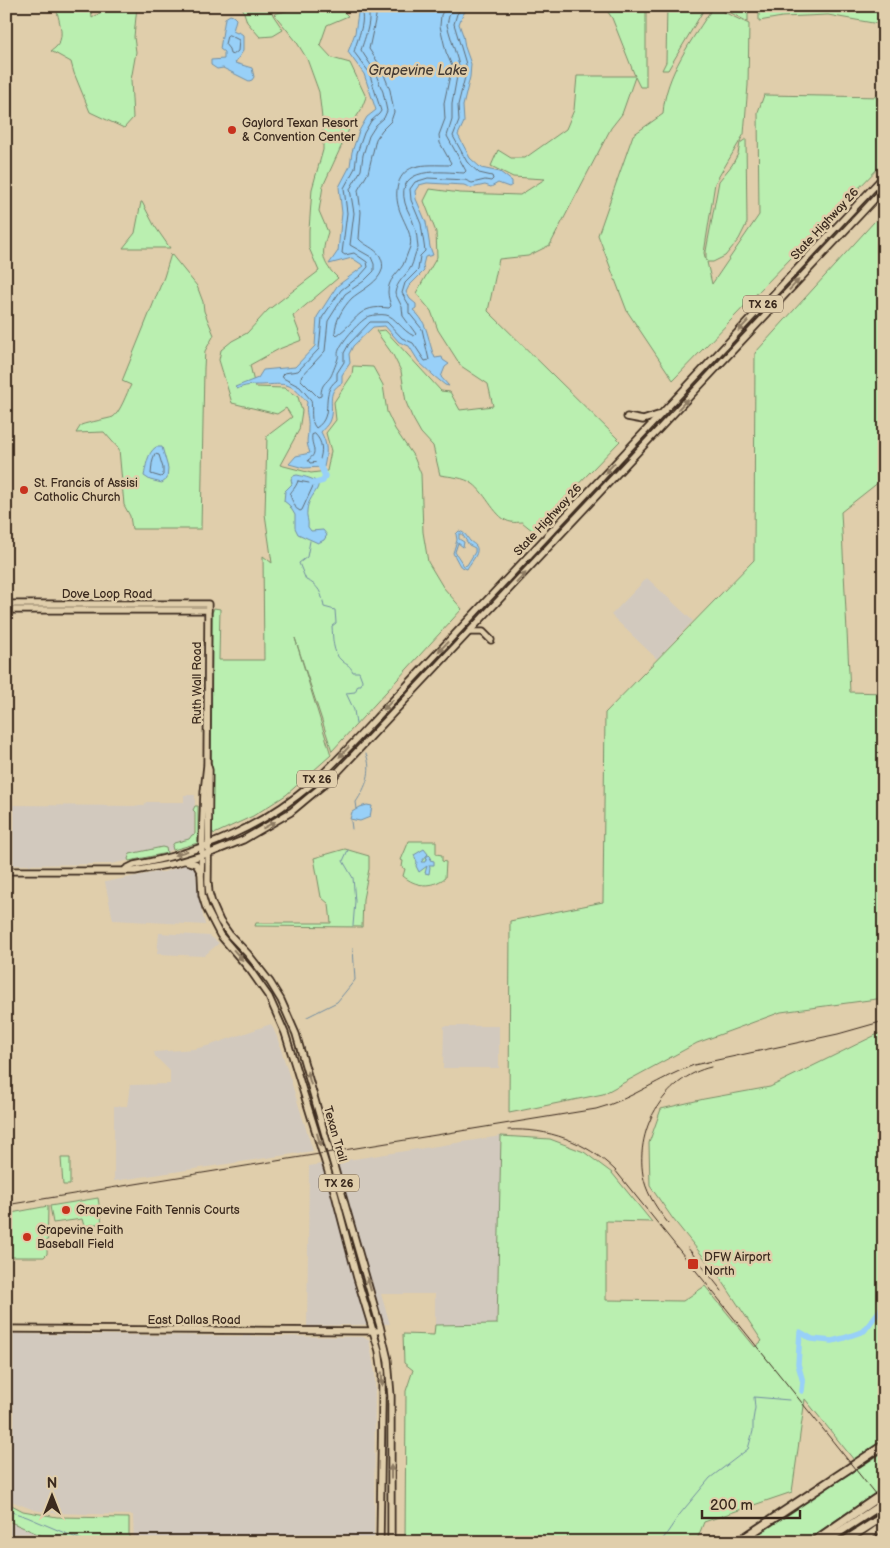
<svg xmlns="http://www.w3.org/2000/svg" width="890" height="1548" viewBox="0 0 890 1548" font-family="'Balsamiq Sans',sans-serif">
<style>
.built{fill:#d2c9be}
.green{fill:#baefb0;stroke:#7a8c67}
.water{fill:#98d0f8;stroke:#738ea1;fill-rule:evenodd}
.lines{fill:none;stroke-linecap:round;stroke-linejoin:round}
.shore{stroke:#606c75;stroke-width:1}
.stream{stroke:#738ea1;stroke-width:1}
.river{stroke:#98d0f8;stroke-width:5.5}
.major-casing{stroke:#3b2a1e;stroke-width:9}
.highway-casing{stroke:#3b2a1e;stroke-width:11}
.major{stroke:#e0ceab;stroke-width:5.5}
.highway{stroke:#e0ceab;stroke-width:7}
.rail{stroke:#3b2a1e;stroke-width:1}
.oneway{fill:#8e7c64}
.poi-dot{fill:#c8321e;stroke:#e0ceab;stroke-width:2}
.labels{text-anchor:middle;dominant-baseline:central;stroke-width:5;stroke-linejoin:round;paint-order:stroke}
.shield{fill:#e0ceab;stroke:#6c5b48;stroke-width:1}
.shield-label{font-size:11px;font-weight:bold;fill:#3b2a1e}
.poi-label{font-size:12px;fill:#3b2a1e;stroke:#e0ceab;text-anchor:start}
.street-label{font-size:12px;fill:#3b2a1e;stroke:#e0ceab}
.water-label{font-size:14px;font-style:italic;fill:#443b34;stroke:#e0ceab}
</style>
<rect width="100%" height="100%" fill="#e0ceab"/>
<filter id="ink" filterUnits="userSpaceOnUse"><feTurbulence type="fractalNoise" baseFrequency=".02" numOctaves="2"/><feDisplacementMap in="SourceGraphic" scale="10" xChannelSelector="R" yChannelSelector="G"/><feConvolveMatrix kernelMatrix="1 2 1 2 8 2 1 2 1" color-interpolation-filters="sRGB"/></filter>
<g filter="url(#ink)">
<!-- built -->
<g class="built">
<polygon points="647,578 693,621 657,659 611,615"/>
<polygon points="184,795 195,795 194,843 153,856 110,864 6,865 6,805 144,806 146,802 184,802"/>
<polygon points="185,865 191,865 196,869 198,893 205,925 113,920 105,882 157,872 164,872"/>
<polygon points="159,933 210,936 219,943 204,956 157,954"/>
<polygon points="271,1024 277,1037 313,1151 114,1181 114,1106 127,1106 130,1085 170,1084 170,1071 155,1056 154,1052 194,1049 211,1045"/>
<polygon points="444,1026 499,1026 499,1068 443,1068"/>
<polygon points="501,1136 497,1324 435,1325 435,1294 381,1294 390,1324 307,1326 309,1166"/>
<polygon points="6,1334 363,1337 369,1340 375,1373 374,1542 134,1542 133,1515 53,1513 34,1510 6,1499"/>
<polygon points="6,1520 11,1521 56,1542 6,1542"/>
</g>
<!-- green -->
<g class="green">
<path d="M 65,6 L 91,6 L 92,18 L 100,13 L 103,6 L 137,6 L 134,37 L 136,52 L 131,80 L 133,118 L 124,128 L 90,112 L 74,73 L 71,62 L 51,51 C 67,41 60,26 57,11 Z"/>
<polygon points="242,6 270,6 273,15 283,30 273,36 260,37 247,22"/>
<path d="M 305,6 L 338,6 L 348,16 L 327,25 L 320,45 L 332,58 L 350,63 L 366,97 L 361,110 L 351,125 L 323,186 L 319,211 L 328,232 C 321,254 321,262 338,278 L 293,316 L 302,340 L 279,349 L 250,365 L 255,387 L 284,388 L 298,397 L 302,411 L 299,430 L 280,465 L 311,473 L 327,471 L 331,451 L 326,433 L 336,420 L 334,402 L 352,375 L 353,366 L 373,367 L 383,385 L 387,412 L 395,429 L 414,457 L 421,474 L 423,532 L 428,562 L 443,587 L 462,609 L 332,751 L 295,638 L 331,755 L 286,795 L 253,816 L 214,834 L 211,829 L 212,613 L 214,608 L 220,609 L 219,660 L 264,660 L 263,556 L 272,563 L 265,514 L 267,436 L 292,417 L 286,408 L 277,414 L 232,403 L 219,360 L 221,350 L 232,341 L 247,333 L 268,310 L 319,271 L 309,248 L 309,230 L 312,189 L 323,150 L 323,127 L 319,92 L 307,59 L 296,41 L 274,14 Z"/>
<path d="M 604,6 L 646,6 L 646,87 L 640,87 L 635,77 L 622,114 L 611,128 L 550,245 L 528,256 L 499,259 L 488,311 L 620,441 L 533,531 L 522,522 C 519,522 514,523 511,522 C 496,520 486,493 473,484 C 464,477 451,477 440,475 L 433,446 L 421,433 L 412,417 L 406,402 L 401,371 L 393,355 L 376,331 L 385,330 L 441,391 L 450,392 L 460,410 L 493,406 L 488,384 L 461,366 L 438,330 L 431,311 L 416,293 L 437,257 L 436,232 L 424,201 L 430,189 L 460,193 L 520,195 L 545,179 L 513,177 L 491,166 L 498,150 L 511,158 L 525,158 L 566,129 L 574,110 L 577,76 L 635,76 L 612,18 Z"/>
<polygon points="667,6 706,6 668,70 662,70 666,62"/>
<polygon points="718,6 748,6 748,22"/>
<polygon points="759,6 884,6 884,25 828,15 782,17 759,21"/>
<path d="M 713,7 L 749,24 L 748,85 L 744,134 L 715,183 L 704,253 L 706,261 L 706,251 L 719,181 L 732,165 L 738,154 L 740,143 L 746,139 L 747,223 L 739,239 L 725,256 L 713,262 L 707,262 L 712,284 L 759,215 L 758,112 L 764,95 L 884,97 L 884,162 L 673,380 L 627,311 L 598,235 L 633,135 L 663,114 C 665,74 693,39 713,7 Z"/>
<polygon points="141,202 142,202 154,225 170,248 123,248 135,233"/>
<polygon points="884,211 884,478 841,512 850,692 884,693 884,998 781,1012 697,1043 603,1094 509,1113 510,921 603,902 605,713 754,560 755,353"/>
<path d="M 171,254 L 197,286 L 203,302 L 204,311 L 214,335 L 205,351 L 204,368 L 201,529 L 132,529 L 130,516 L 124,505 L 119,449 L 104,432 L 76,433 L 81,425 C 89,422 108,419 113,417 C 120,413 127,392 131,385 L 122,381 L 164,277 Z"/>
<polygon points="195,806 198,806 198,843 173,850 172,846 174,843 189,839 192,835 195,834 195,812 193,810"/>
<path d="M 409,841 L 436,841 L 436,854 L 442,855 L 442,861 L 446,862 L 445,878 C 431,888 416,887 403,876 L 405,869 L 402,867 L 403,861 L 401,860 Z"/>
<polygon points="162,847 166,848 167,853 129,861 128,859 130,854"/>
<polygon points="345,849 369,856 369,869 363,899 362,927 255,926 256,923 331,923 329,904 321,897 314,858"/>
<polygon points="884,1031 884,1441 854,1460 805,1399 792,1492 704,1522 696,1542 405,1542 406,1391 413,1370 404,1363 403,1334 434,1335 435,1325 497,1324 501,1136 550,1139 584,1152 612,1173 652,1222 606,1221 606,1300 683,1301 705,1286 755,1347 762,1341 721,1279 673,1219 650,1186 649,1143 661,1109 704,1099 770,1087"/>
<polygon points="61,1158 70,1158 70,1185 63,1185"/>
<polygon points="98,1198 102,1223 84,1226 82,1219 53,1223 50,1206"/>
<polygon points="48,1206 47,1254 44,1257 10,1257 6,1252 6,1214"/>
<polygon points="884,1452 884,1487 804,1542 741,1542"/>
<polygon points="6,1502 23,1511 57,1517 129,1518 129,1542 56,1542 6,1520"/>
</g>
<!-- water -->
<g class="water">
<path d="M 351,6 L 469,6 L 462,16 L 459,24 L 463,35 L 465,47 L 471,64 L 470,77 L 463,106 L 464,122 L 458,135 L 470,158 L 481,168 L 500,172 L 512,181 L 512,185 L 509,187 L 498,183 L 491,187 L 485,185 L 471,188 L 464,185 L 427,183 L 419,185 L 415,191 L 416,199 L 426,222 L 430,247 L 433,255 L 425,257 L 423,265 L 424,271 L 409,286 L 406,292 L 410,299 L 416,304 L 416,308 L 413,310 C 429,323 427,340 435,358 L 442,357 L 443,360 L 449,364 L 445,367 L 441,377 L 449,386 L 445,385 L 434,376 L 419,362 L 409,346 L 399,342 L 385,326 L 373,327 L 353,346 L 349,354 L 350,363 L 342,375 L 342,383 C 324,393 336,406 329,422 C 327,426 323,429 321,432 C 328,445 327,453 324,467 L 304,468 L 289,464 L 296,456 L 310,453 C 305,439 308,441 308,428 C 309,418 305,413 307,402 C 289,381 287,384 261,385 C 252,385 245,385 237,389 L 235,387 L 258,378 L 263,370 L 295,367 L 315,346 L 317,317 L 337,286 L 364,266 L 352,258 L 329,264 L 338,251 L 342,213 L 339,187 L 350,166 L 352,152 L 359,131 L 367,117 L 376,110 L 364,74 L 348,52 L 355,33 L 358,13 Z"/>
<polygon points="230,15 233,16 236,19 233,31 237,33 239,32 243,35 243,51 235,63 252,68 254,77 252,80 249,81 223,68 217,69 211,65 211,60 224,59 224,52 220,49 225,18"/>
<path d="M 156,447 L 162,447 L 168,468 L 167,479 L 162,483 L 150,480 L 144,476 C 146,467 147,453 156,447 Z"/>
<path d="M 297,475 C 337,483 308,490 307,511 C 306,516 309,521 308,527 L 311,531 L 323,530 L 327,535 L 324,540 L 318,543 L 298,534 L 295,528 L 295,515 L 289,505 L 284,501 L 285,491 L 292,484 L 291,479 L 293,476 Z"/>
<path d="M 459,531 C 466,533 466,536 470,541 C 472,543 475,544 476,546 C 481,553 469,564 467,569 L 460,566 L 453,553 L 457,540 L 456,534 ZM 459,534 L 462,534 L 469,545 L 475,548 L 475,552 L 467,565 L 464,566 L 455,552 L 458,543 L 463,547 L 464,542 L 459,539 Z"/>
<polygon points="367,805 372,806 370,817 360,821 350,819 352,812 360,807"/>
<polygon points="424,849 428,854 421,862 425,862 427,856 429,855 431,857 430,860 434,861 434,865 429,865 430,867 429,874 425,873 427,866 419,872 416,866 417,862 414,855"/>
</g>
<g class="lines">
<!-- shore -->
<g class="shore">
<path d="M 358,6 C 369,17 357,39 354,52 L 369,72 L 381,111 L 379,114 L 371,121 L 364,133 L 357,153 L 355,168 L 344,188 L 347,213 L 342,253 L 345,255 L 354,253 L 367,262 L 368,267 L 360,276 L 341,290 L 322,318 L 319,349 L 298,371 L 284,373 L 282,375 L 283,378 L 300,387 L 311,400 C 313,409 309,420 316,428 C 336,415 318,394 337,380 L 337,373 L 344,362 L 344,353 L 349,344 L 370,322 L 387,322 L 402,338 L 413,343 L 425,361 L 429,360 L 422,329 L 409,313 L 409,305 L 402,293 L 405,283 L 418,270 L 420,256 L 425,251 L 421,224 L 411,200 L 410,189 L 415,182 L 428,178 L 465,180 L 472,183 L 485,180 L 491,181 L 493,179 L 492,176 L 479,173 L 467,162 L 453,136 L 459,121 L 458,105 L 465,77 L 466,64 L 454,24 L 457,14 L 463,6"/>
<path d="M 367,6 C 373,19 365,37 361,50 L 374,70 L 383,92 L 387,111 L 384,118 L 376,125 L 369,136 L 363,155 L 361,170 L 350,189 L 354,213 L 350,245 L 371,257 L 374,264 L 374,271 L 364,281 L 345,294 L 328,321 L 325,351 L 301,377 L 301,380 L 318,397 L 321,396 C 321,383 326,384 331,376 C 332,374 338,359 338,358 C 339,353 337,355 339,350 C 342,341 361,319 370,316 C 374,315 381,314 386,315 C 395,316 402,331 414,336 L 416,334 L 403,316 L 402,307 L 395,293 C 397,281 405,277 411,267 C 414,261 414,254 418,248 C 417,240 417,232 414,225 C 412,217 407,211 405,203 C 395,165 442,172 464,173 L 466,171 L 447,136 L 452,120 L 452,104 L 459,65 L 447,25 L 449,16 L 455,6"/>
<path d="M 375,6 L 376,16 L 369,49 L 381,67 L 390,90 L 394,112 L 391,121 L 382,130 L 376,139 L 368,173 L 358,190 L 361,212 L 359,239 C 364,245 375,248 380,256 C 391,277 364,288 352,298 C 343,307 335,321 335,333 L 337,335 C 358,321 357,304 389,308 L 391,306 C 390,302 388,297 388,292 C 388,280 397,274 403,265 C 405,260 408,252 410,247 C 413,236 405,224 401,214 C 394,198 394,174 414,167 C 425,164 437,165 449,165 L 451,163 L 440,143 L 439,135 L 445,119 L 444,103 L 452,66 L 446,52 L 440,26 L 441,15 L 446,6"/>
<polygon points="229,35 239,40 238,51 233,55 230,54 229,49 225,44 227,36"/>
<path d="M 315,434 C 323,442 323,451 319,462 L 310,463 L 308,460 C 320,452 310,446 312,435 Z"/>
<polygon points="155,454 159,455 163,468 163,475 161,477 151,474 152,464"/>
<path d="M 298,481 L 309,483 L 313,486 L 302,510 L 300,511 C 293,506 298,511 294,504 C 286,489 293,495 298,481 Z"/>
</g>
<!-- stream -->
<g class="stream">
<path d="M 310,541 L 307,557 L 299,563 L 306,580 C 319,585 322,594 324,607 L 335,610 L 336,623 L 332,626 C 333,637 332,653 342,661 C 348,666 349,664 353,672 L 359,672 L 362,680 L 361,685 L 358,685 L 355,692 L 346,693 L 354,710 L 356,724"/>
<path d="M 357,809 L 356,802 C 366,787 373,771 366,754"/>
<polyline points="351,821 352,829"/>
<polyline points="348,850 343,861 353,878 355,901 353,926"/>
<polyline points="307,1017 337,1002 355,980 353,948"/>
<polyline points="6,1510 27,1517 86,1542"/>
<polyline points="659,1542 663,1539 680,1514 710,1478 748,1449 753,1431 753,1420 755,1408 754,1397 789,1400"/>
</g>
<!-- river -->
<g class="river">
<polyline points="312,484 323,481 325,476 318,461"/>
<polyline points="802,1391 803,1382 798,1364 800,1332 812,1339 832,1341 844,1338 864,1331 884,1305"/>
</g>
<!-- major casing -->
<g class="major-casing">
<g id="major">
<polyline points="627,417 643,420 658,415"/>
<polyline points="6,604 208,604 207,763 209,770 208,881 209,893 212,903 220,921 230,935 248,954 270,982 281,1000 296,1034 380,1326 388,1360 391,1396 391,1542"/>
<polyline points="6,610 208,610"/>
<polyline points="469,632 483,632 491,640"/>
<polyline points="207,765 204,792 201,873 202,895 206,908 220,935 250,970 269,997 285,1033 335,1194 357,1278 379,1351 382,1372 382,1404 380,1542"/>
<polyline points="186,861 196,864 201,873"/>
<path d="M 126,869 L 134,865 C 199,853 262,827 312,784 C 343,756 370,724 399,694 L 884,176"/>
<polyline points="6,871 135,871 176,863 213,852 243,840 291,812 334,776 884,189"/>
<polyline points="6,1329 377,1331"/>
</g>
</g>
<!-- highway casing -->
<g class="highway-casing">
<g id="highway">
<polyline points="738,1542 884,1445"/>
<polyline points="813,1542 884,1493"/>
<polyline points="824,1542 884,1503"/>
<polyline points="843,1542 884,1516"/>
<polyline points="860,1542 884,1525"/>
<polyline points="880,1542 884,1539"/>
</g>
</g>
<!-- major -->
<use href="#major" class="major"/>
<!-- highway -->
<use href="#highway" class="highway"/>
<!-- rail -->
<g class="rail">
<path d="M 508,1130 C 548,1128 585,1141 615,1170 L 884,1505"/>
<path d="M 6,1205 L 596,1109 C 631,1100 660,1077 694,1065 L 838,1034 L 884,1021"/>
<path d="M 668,1223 C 658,1210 648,1196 644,1180 C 633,1132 663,1078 711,1067"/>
<polyline points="688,1248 722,1291"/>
</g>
</g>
<!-- one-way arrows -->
<defs><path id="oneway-solid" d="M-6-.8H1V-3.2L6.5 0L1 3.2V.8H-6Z" transform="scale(1.25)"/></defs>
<g class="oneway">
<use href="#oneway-solid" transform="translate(794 285) rotate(-47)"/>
<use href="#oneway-solid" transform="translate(743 326) rotate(133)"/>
<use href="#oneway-solid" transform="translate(683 404) rotate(-47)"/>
<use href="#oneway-solid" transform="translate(610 468) rotate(133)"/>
<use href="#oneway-solid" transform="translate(521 578) rotate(-47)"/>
<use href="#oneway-solid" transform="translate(443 647) rotate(133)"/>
<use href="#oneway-solid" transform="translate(388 705) rotate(134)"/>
<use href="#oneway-solid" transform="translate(344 752) rotate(133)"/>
<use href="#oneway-solid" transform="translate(269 825) rotate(-29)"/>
<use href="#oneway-solid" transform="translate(181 853) rotate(163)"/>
<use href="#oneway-solid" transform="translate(238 955) rotate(49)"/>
<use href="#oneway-solid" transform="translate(309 1078) rotate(-106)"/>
<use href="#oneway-solid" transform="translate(319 1140) rotate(73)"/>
<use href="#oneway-solid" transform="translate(369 1284) rotate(-106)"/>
<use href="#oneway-solid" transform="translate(382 1379) rotate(88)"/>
<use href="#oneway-solid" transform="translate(391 1472) rotate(-90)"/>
</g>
</g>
<!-- markers -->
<g class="poi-dot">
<circle cx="232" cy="130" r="5"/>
<circle cx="24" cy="490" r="5"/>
<circle cx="66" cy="1210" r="5"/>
<circle cx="27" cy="1237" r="5"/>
<rect x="687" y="1258" width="12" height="12" rx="2.5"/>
</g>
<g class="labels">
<!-- shield labels -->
<g class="shield">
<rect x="743" y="295.5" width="40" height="17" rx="4"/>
<rect x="297" y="770.5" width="40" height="17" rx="4"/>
<rect x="319" y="1174.5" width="40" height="17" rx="4"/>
</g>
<g class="shield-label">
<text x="763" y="304">TX 26</text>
<text x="317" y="779">TX 26</text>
<text x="339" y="1183">TX 26</text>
</g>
<!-- poi labels -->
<g class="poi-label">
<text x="242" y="123">Gaylord Texan Resort<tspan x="242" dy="14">&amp; Convention Center</tspan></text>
<text x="34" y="483">St. Francis of Assisi<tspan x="34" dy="14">Catholic Church</tspan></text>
<text x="76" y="1210">Grapevine Faith Tennis Courts</text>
<text x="37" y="1230">Grapevine Faith<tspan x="37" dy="14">Baseball Field</tspan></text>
<text x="704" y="1257">DFW Airport<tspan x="704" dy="14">North</tspan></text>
</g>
<!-- street labels -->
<g class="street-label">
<text transform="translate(825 224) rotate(-47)">State Highway 26</text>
<text transform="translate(548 520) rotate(-47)">State Highway 26</text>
<text x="107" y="594">Dove Loop Road</text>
<text transform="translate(197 683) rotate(-90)">Ruth Wall Road</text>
<text transform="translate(335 1134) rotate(74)">Texan Trail</text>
<text x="194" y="1320">East Dallas Road</text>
</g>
<!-- water labels -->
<g class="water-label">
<text x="418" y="70">Grapevine Lake</text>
</g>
</g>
<!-- margin -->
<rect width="890" height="1548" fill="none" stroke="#e0ceab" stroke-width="25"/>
<rect x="12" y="12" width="865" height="1523" fill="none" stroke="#3b2a1e" stroke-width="2" filter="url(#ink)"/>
<!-- north arrow -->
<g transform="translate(52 1496)" stroke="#e0ceab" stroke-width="4" paint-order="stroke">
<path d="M0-4L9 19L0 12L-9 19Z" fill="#3b2a1e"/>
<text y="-8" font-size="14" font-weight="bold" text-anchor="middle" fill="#3b2a1e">N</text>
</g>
<!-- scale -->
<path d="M702 1510v8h98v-8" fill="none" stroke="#3b2a1e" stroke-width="2.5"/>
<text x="710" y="1510" font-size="15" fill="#3b2a1e" stroke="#e0ceab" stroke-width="4" paint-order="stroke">200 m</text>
</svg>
